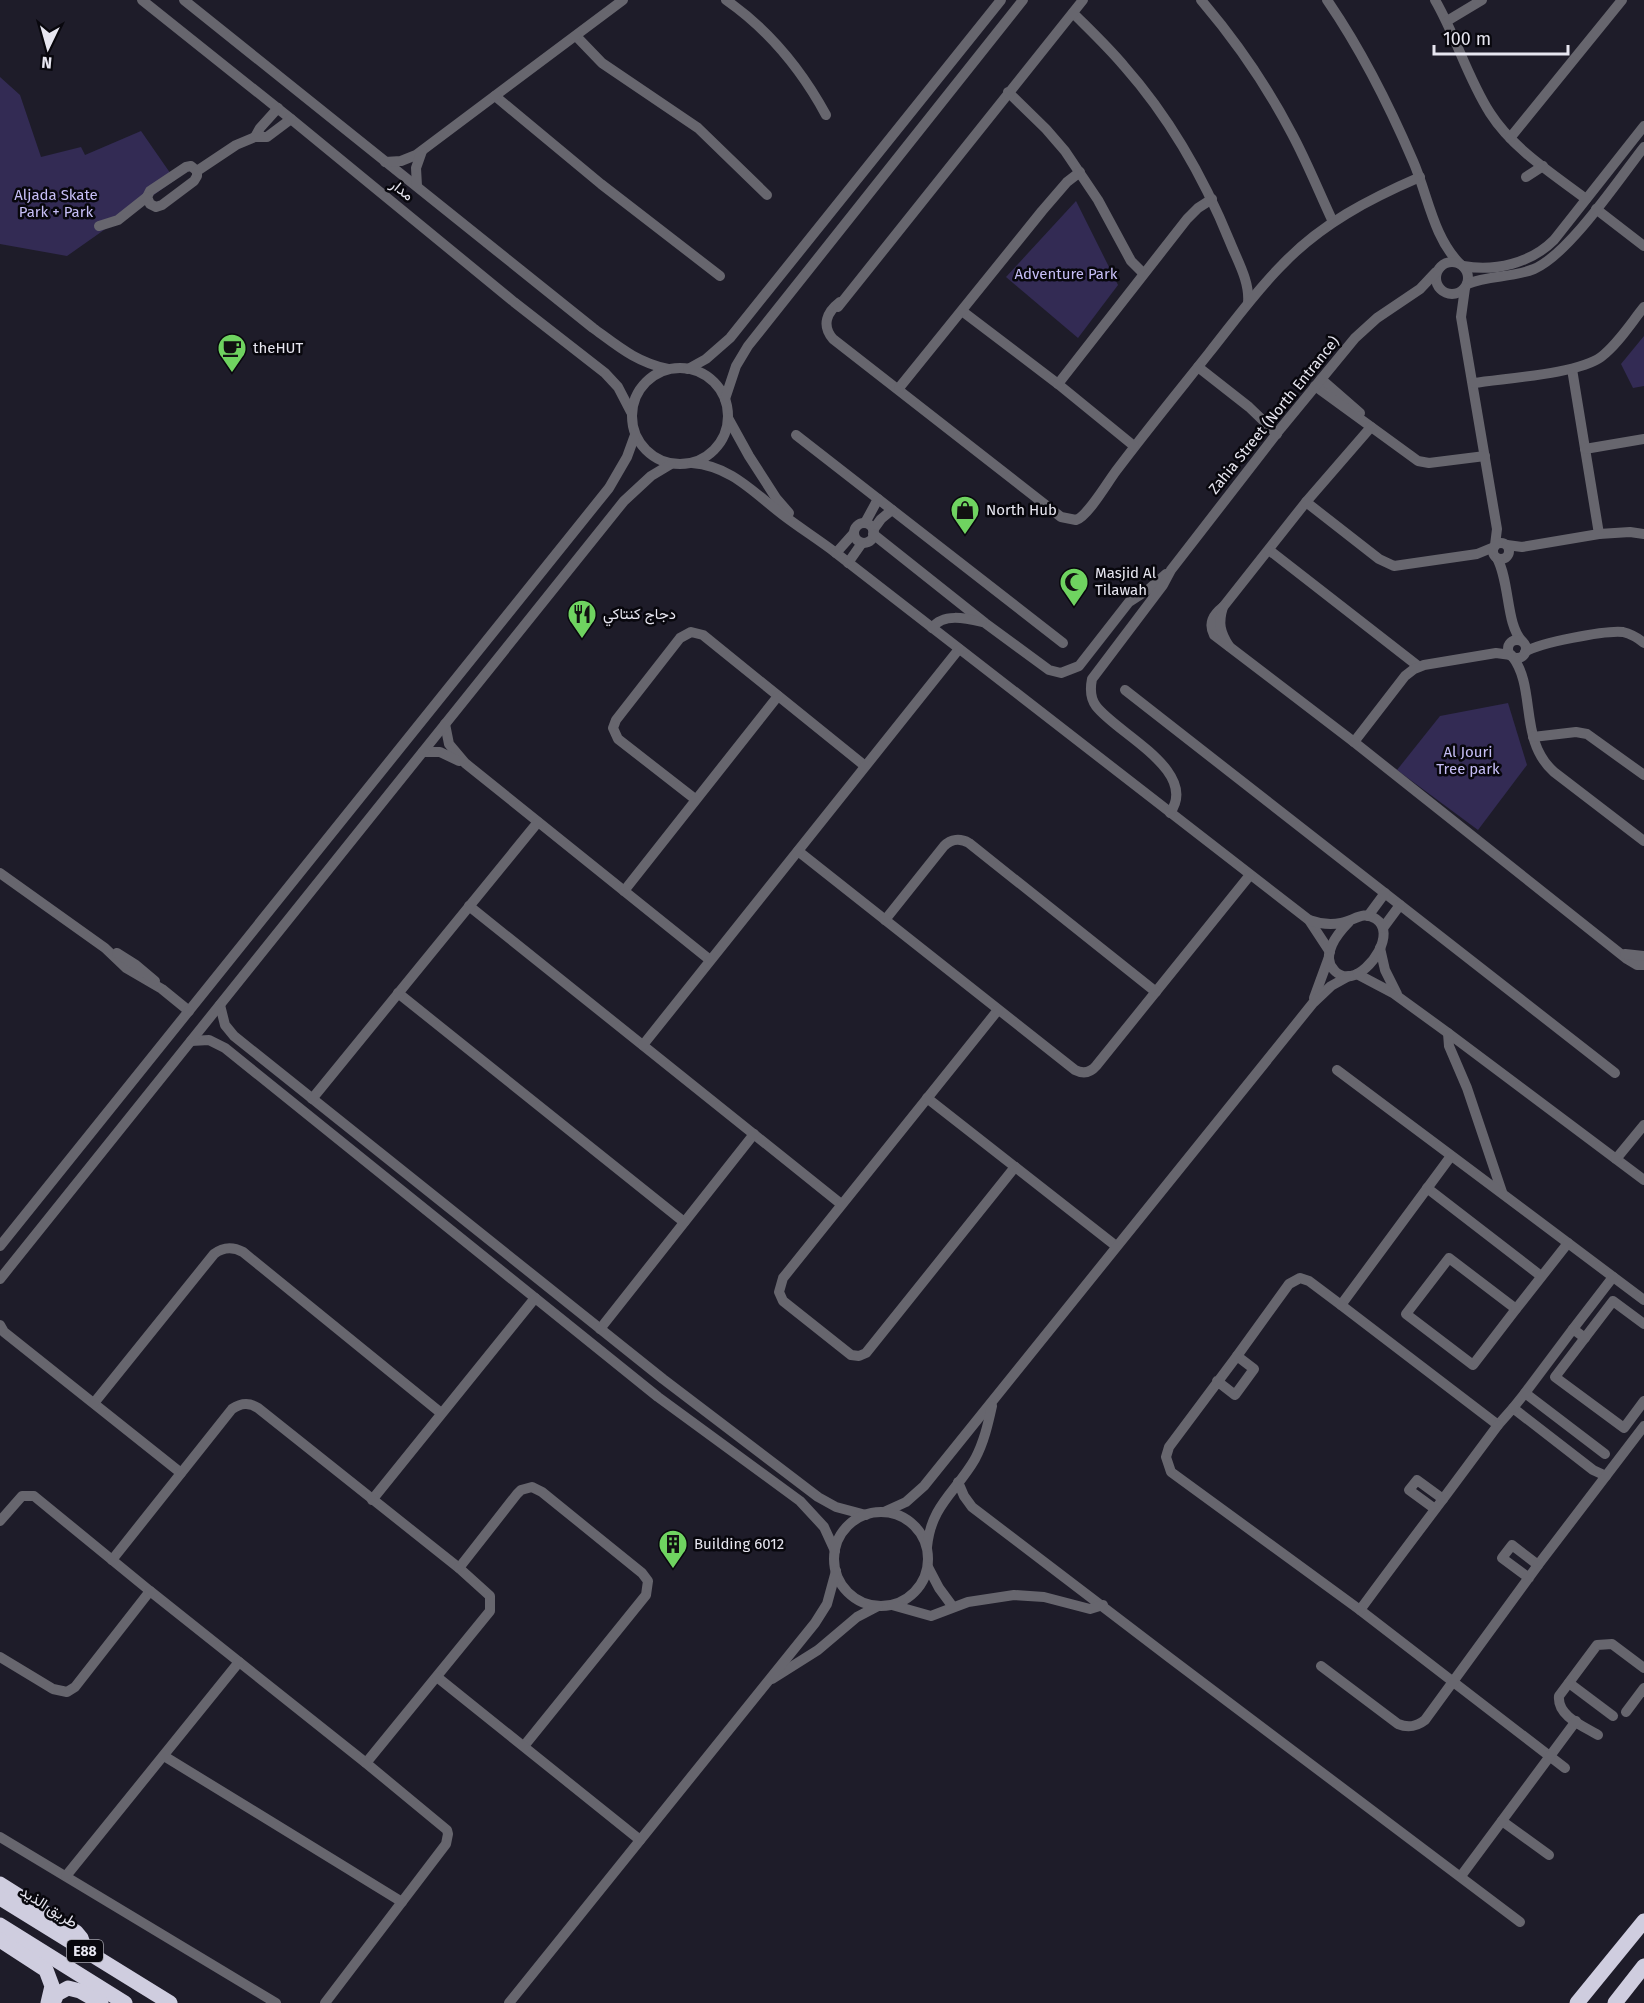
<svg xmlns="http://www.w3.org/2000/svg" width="1644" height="2003" viewBox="0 0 1644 2003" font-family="'Fira Sans',Vazirmatn,sans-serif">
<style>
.green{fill:#332b54}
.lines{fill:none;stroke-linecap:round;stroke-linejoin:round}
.minor{stroke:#67666e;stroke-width:10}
.highway{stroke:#cfcddf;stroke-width:15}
.labels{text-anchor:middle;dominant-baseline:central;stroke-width:5;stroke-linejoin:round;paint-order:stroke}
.shield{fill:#08070d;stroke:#a4a3ac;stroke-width:1.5}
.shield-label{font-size:14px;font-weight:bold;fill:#e7e6f0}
.street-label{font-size:15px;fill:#e7e6f0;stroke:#08070d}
.park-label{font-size:15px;fill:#c6bef6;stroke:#08070d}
.poi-label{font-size:15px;fill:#e7e6f0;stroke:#08070d;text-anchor:start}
</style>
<rect width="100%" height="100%" fill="#1e1c29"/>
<!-- green -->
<g class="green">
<polygon points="0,77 20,95 41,157 81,147 85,155 141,131 175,180 67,256 0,244"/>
<polygon points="1076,201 1118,285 1078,338 1006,277"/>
<polygon points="1644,336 1644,386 1633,388 1621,364"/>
<polygon points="1508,703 1527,765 1478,830 1397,770 1440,716"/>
</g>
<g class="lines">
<!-- minor -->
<g class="minor">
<polyline points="142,0 291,119 514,302 605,373 618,387 631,412"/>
<path d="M 184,0 L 593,328 C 619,347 636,362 668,369"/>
<path d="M 726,0 C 769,30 801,69 826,115"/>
<path d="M 1201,0 C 1236,41 1267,86 1292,134 C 1307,162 1319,192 1333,222"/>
<path d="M 1327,0 C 1362,51 1389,105 1413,161 C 1428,195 1433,237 1460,264"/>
<path d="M 1435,0 C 1456,36 1467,77 1490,113 C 1513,149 1553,174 1586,199"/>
<path d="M 1073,13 C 1090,30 1108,47 1124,66 C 1170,118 1204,178 1230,242 C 1238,262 1250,282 1248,303"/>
<polyline points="1447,21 1482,0"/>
<polyline points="576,36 602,63 698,128 767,195"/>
<polyline points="1008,92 1046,129 1065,151 1098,200 1131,261 1143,273"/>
<polyline points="495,96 601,184 720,276"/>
<polyline points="255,137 260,128 278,108"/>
<polyline points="1510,138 1622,0"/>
<polyline points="385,162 401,161 416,155 623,0"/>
<polygon points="191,166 197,171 197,176 194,181 162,205 156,207 150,204 147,197 150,191 186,167"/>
<polyline points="197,171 236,145 255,137 267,137 291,119"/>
<polyline points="1526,177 1543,166"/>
<polyline points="417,186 416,168 422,151"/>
<polyline points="1596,209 1644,246"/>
<polyline points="99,226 118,220 147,197"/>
<circle cx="1452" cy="278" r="16"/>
<path d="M 1463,266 C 1495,272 1531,263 1554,240 L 1644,126"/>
<path d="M 1467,284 C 1489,275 1512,278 1534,269 C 1569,254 1619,179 1644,147"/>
<polyline points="1465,288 1461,317 1497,529 1495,545"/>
<path d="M 840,302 C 827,312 821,325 833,339 L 1061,517 L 1076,520 C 1088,516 1107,483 1116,471 C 1146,431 1178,392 1209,353 C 1233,323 1255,292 1282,265 C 1321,224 1369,199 1420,177"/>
<polyline points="838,307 1083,0"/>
<polyline points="962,311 1058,384 1134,446"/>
<polyline points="1198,367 1249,407 1277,434"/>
<circle cx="680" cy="416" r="48"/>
<polyline points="688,369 706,359 730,338 1001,0"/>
<polyline points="1572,369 1599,534"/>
<polyline points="1321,379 1360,413"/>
<path d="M 1474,383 C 1505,378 1578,374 1601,357 C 1618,344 1631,323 1644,307"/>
<polyline points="1058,384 1187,219 1198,208 1212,199"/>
<polyline points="1315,386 1418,461 1429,463 1485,456"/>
<polyline points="899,388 1042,211 1067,182 1080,172"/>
<polyline points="725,399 736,366 748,346 1023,0"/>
<polyline points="728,418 749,456 776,498 789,513"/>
<path d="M 1371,427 L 1306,502 L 1223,607 C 1213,615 1208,623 1214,635 L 1354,742 L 1627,959 L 1637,965 L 1644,965"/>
<polyline points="796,435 1063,643"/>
<polyline points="1585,449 1644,439"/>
<path d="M 692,463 C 731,466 754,493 783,515 C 800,528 819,540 836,553 L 1309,920 L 1330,952"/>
<polyline points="1306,502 1379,559 1394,566 1477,554 1494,547"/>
<circle cx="864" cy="533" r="10"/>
<polyline points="865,523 878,499"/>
<polyline points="873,530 881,519 892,510"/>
<polyline points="873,534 985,623 1049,670 1061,673 1079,666 1129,602 1149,589 1166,574"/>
<circle cx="1501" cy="551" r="8"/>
<polyline points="1507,545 1522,547 1599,534 1630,532 1644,534"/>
<polyline points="1269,550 1418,666"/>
<polyline points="836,553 853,534"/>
<path d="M 1497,558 C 1510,582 1506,625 1522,641"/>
<polyline points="848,563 862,543"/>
<path d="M 1223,607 C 1218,623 1220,632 1229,646"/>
<path d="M 932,628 C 943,613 965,618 982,622"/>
<circle cx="1517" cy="649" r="9"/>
<path d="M 1525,652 C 1538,643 1606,630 1623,632 C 1631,634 1638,638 1644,643"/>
<path d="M 1512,656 C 1537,688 1518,740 1554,772 L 1644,841"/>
<polyline points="1125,690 1615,1073"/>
<polyline points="445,724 449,744 465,763 710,960"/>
<polyline points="1533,737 1576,732 1587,734 1644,775"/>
<polyline points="1354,742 1405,676 1414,669 1424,665 1496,653 1511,655"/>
<polyline points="423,752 440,752 459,761"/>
<polyline points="695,799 618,739 613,728 616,720 680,638 691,632 703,635 865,766"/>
<path d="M 1170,813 C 1200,771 1116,733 1096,706 C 1090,698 1090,689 1092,679 L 1163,585 L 1171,570 L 1281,428 L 1355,338 L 1377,318 L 1420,289 L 1436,272"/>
<path d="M 798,851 L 1075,1070 C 1083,1074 1090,1073 1096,1066 L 1250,875"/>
<polyline points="0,873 105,948 126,968 162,989 189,1011"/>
<polyline points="624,891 778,696"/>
<polyline points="469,906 841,1204"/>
<polyline points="1368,916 1385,893"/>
<path d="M 885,920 L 944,846 C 951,839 960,838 969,843 L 1156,992"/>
<path d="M 1309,920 C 1320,924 1330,925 1341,923 C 1354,921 1363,910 1376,919 C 1397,933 1370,973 1351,976 C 1345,977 1338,975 1334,970 C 1320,955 1338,933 1349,922"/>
<polyline points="1383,928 1400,905"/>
<polyline points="1380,948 1385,970 1397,994"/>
<polyline points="117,953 136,965 155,981"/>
<polyline points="1625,954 1644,956"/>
<polyline points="1357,974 1393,993 1448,1033 1644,1180"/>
<polyline points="398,993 684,1222"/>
<polyline points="1314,998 1329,957"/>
<polyline points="220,1005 225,1025 234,1036 663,1379 818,1497 836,1507 866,1515"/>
<polyline points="998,1010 783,1278 779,1292 783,1301 851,1355 859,1356 866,1353 1015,1167"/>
<polyline points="1448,1033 1449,1046 1467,1088 1502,1192"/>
<polyline points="191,1041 209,1040 225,1048 658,1397 800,1501 824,1527 835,1551"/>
<polyline points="643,1045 959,649"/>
<polyline points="1337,1070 1644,1300"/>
<polyline points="927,1098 1116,1246"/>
<polyline points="312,1099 538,822"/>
<polyline points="1616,1159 1644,1125"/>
<polyline points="1427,1188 1541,1276"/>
<polyline points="0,1246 609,488 627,457 635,435"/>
<polygon points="1449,1258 1516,1309 1473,1365 1406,1314"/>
<polyline points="0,1279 624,501 651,476 671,464"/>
<polyline points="1341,1305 1451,1156"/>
<polyline points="1516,1309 1568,1243"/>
<polyline points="1644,1324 1613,1301 1555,1377 1624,1428 1644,1401"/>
<polyline points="0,1325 4,1332 181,1473"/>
<polyline points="600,1329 754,1134"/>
<polyline points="1585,1338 1573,1329 1613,1277"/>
<polyline points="1237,1356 1289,1284 1300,1278 1309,1281 1341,1305 1498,1425 1513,1408 1593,1470 1606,1476"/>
<polyline points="1217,1381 1235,1395 1254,1369 1237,1356 1169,1447 1166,1457 1171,1472 1360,1610 1565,1768"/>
<polyline points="1525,1393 1573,1329"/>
<path d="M 94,1403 L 214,1254 C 223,1247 232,1246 243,1252 L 441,1413"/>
<polyline points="1513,1408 1525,1393 1605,1454"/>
<polyline points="958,1482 964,1496 972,1507 1170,1658 1520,1922"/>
<polyline points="1443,1499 1498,1425"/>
<polyline points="372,1500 535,1298"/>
<polyline points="884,1512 906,1502 924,1486 1313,1003 1331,986 1349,976"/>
<circle cx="881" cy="1559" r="47"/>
<polyline points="0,1521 22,1496 34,1496 150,1591 75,1687 67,1692 53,1689 0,1657"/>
<path d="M 927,1547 C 931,1505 956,1492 975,1459 C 984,1442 988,1424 992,1406"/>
<path d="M 112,1560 L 232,1409 C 241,1403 249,1402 258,1408 L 459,1568 L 490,1596 L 490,1611 L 366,1763"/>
<polyline points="1538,1565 1644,1426"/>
<polyline points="928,1567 939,1588 953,1607"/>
<polyline points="459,1568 517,1494 521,1490 532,1487 542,1492 642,1573 648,1581 646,1595 524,1746"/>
<polyline points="150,1591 366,1763 447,1830 448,1834 446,1844 325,2003"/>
<polyline points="892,1605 931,1616 968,1602 1014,1595 1044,1597 1090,1609 1103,1605"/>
<path d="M 1360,1610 C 1387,1573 1415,1536 1443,1499 L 1417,1480 L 1409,1490 L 1435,1509"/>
<path d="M 1321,1666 L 1398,1724 C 1408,1728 1416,1727 1425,1720 L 1538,1565 L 1512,1545 L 1502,1558 L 1529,1578"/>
<polyline points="437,1677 640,1840"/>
<polyline points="772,1679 818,1650 857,1617 878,1606"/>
<polyline points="1569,1683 1613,1716"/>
<polyline points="1626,1712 1644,1688"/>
<path d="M 1598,1735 C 1583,1726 1557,1716 1559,1696 L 1597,1645 L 1612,1644 L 1644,1668"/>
<polyline points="164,1756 402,1902"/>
<polyline points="1502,1821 1549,1855"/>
<polyline points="0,1837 276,2003"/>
<polyline points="66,1876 239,1662"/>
<polyline points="1461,1876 1576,1721"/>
<polyline points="509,2003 815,1623 827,1604 836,1571"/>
</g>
<!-- highway -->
<g class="highway">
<polyline points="0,1884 76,1932 81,1938 86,1952"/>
<polyline points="0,1898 170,2003"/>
<polyline points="0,1925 125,2003"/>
<polyline points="0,1940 46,1970 52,1986 48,2003"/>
<polyline points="53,2003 57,1994 68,1988 80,1991 101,2003"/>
<polyline points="1577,2003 1644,1921"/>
<polyline points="1615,2003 1644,1966"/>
</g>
</g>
<!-- icons -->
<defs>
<g id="cafe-pin" transform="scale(1.5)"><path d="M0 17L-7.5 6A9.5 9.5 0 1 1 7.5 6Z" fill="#6fd360" stroke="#08070d"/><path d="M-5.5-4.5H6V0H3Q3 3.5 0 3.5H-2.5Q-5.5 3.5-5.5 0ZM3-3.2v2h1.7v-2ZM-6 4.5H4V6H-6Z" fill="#111"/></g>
<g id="shop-pin" transform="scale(1.5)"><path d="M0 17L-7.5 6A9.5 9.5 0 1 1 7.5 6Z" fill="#6fd360" stroke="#08070d"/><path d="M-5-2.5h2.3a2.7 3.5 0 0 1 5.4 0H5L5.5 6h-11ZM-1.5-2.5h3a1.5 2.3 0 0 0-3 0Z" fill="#111"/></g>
<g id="mosque-pin" transform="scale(1.5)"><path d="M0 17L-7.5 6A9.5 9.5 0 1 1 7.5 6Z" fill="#6fd360" stroke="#08070d"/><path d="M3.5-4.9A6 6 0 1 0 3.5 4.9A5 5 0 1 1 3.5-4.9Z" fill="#111"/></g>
<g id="restaurant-pin" transform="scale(1.5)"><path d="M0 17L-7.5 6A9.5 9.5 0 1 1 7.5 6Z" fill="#6fd360" stroke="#08070d"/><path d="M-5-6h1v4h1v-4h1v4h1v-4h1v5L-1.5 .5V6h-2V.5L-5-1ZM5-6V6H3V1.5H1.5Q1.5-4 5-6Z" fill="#111"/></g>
<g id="building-pin" transform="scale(1.5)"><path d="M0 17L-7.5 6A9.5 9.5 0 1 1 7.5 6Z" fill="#6fd360" stroke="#08070d"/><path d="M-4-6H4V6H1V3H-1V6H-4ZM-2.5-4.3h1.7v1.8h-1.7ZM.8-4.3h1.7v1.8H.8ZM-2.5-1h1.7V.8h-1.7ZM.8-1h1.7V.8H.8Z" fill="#111"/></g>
</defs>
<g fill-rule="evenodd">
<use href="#cafe-pin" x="232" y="348"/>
<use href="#shop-pin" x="965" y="510"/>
<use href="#mosque-pin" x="1074" y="582"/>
<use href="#restaurant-pin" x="582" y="614"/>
<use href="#building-pin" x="673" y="1544"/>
</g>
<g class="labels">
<!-- shield labels -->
<rect class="shield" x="67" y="1940" width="36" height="22" rx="4.5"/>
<g class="shield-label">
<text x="85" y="1951">E88</text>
</g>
<!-- street labels -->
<g class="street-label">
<text transform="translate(402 190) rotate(39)">مدار</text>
<text transform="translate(1274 415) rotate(-51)">Zahia Street (North Entrance)</text>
<text transform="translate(49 1907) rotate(32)">طريق الذيد</text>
</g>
<!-- park labels -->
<g class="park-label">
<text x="56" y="195">Aljada Skate<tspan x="56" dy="17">Park + Park</tspan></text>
<text x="1066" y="274">Adventure Park</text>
<text x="1468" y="752">Al Jouri<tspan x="1468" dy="17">Tree park</tspan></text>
</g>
<!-- poi labels -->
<g class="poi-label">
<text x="253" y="348">theHUT</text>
<text x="986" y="510">North Hub</text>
<text x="1095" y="573">Masjid Al<tspan x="1095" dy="17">Tilawah</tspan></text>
<text x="603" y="614">دجاج كنتاكي</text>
<text x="694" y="1544">Building 6012</text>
</g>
</g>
<!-- north arrow -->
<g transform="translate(48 48) rotate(185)" stroke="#08070d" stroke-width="4.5" paint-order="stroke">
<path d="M0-4.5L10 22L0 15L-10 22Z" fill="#e7e6f0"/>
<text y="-9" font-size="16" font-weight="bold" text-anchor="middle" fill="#e7e6f0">N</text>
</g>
<!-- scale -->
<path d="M1434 45v9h134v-9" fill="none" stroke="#e7e6f0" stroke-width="3"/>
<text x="1443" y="45" font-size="18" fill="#e7e6f0" stroke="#08070d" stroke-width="4.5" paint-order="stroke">100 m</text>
</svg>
